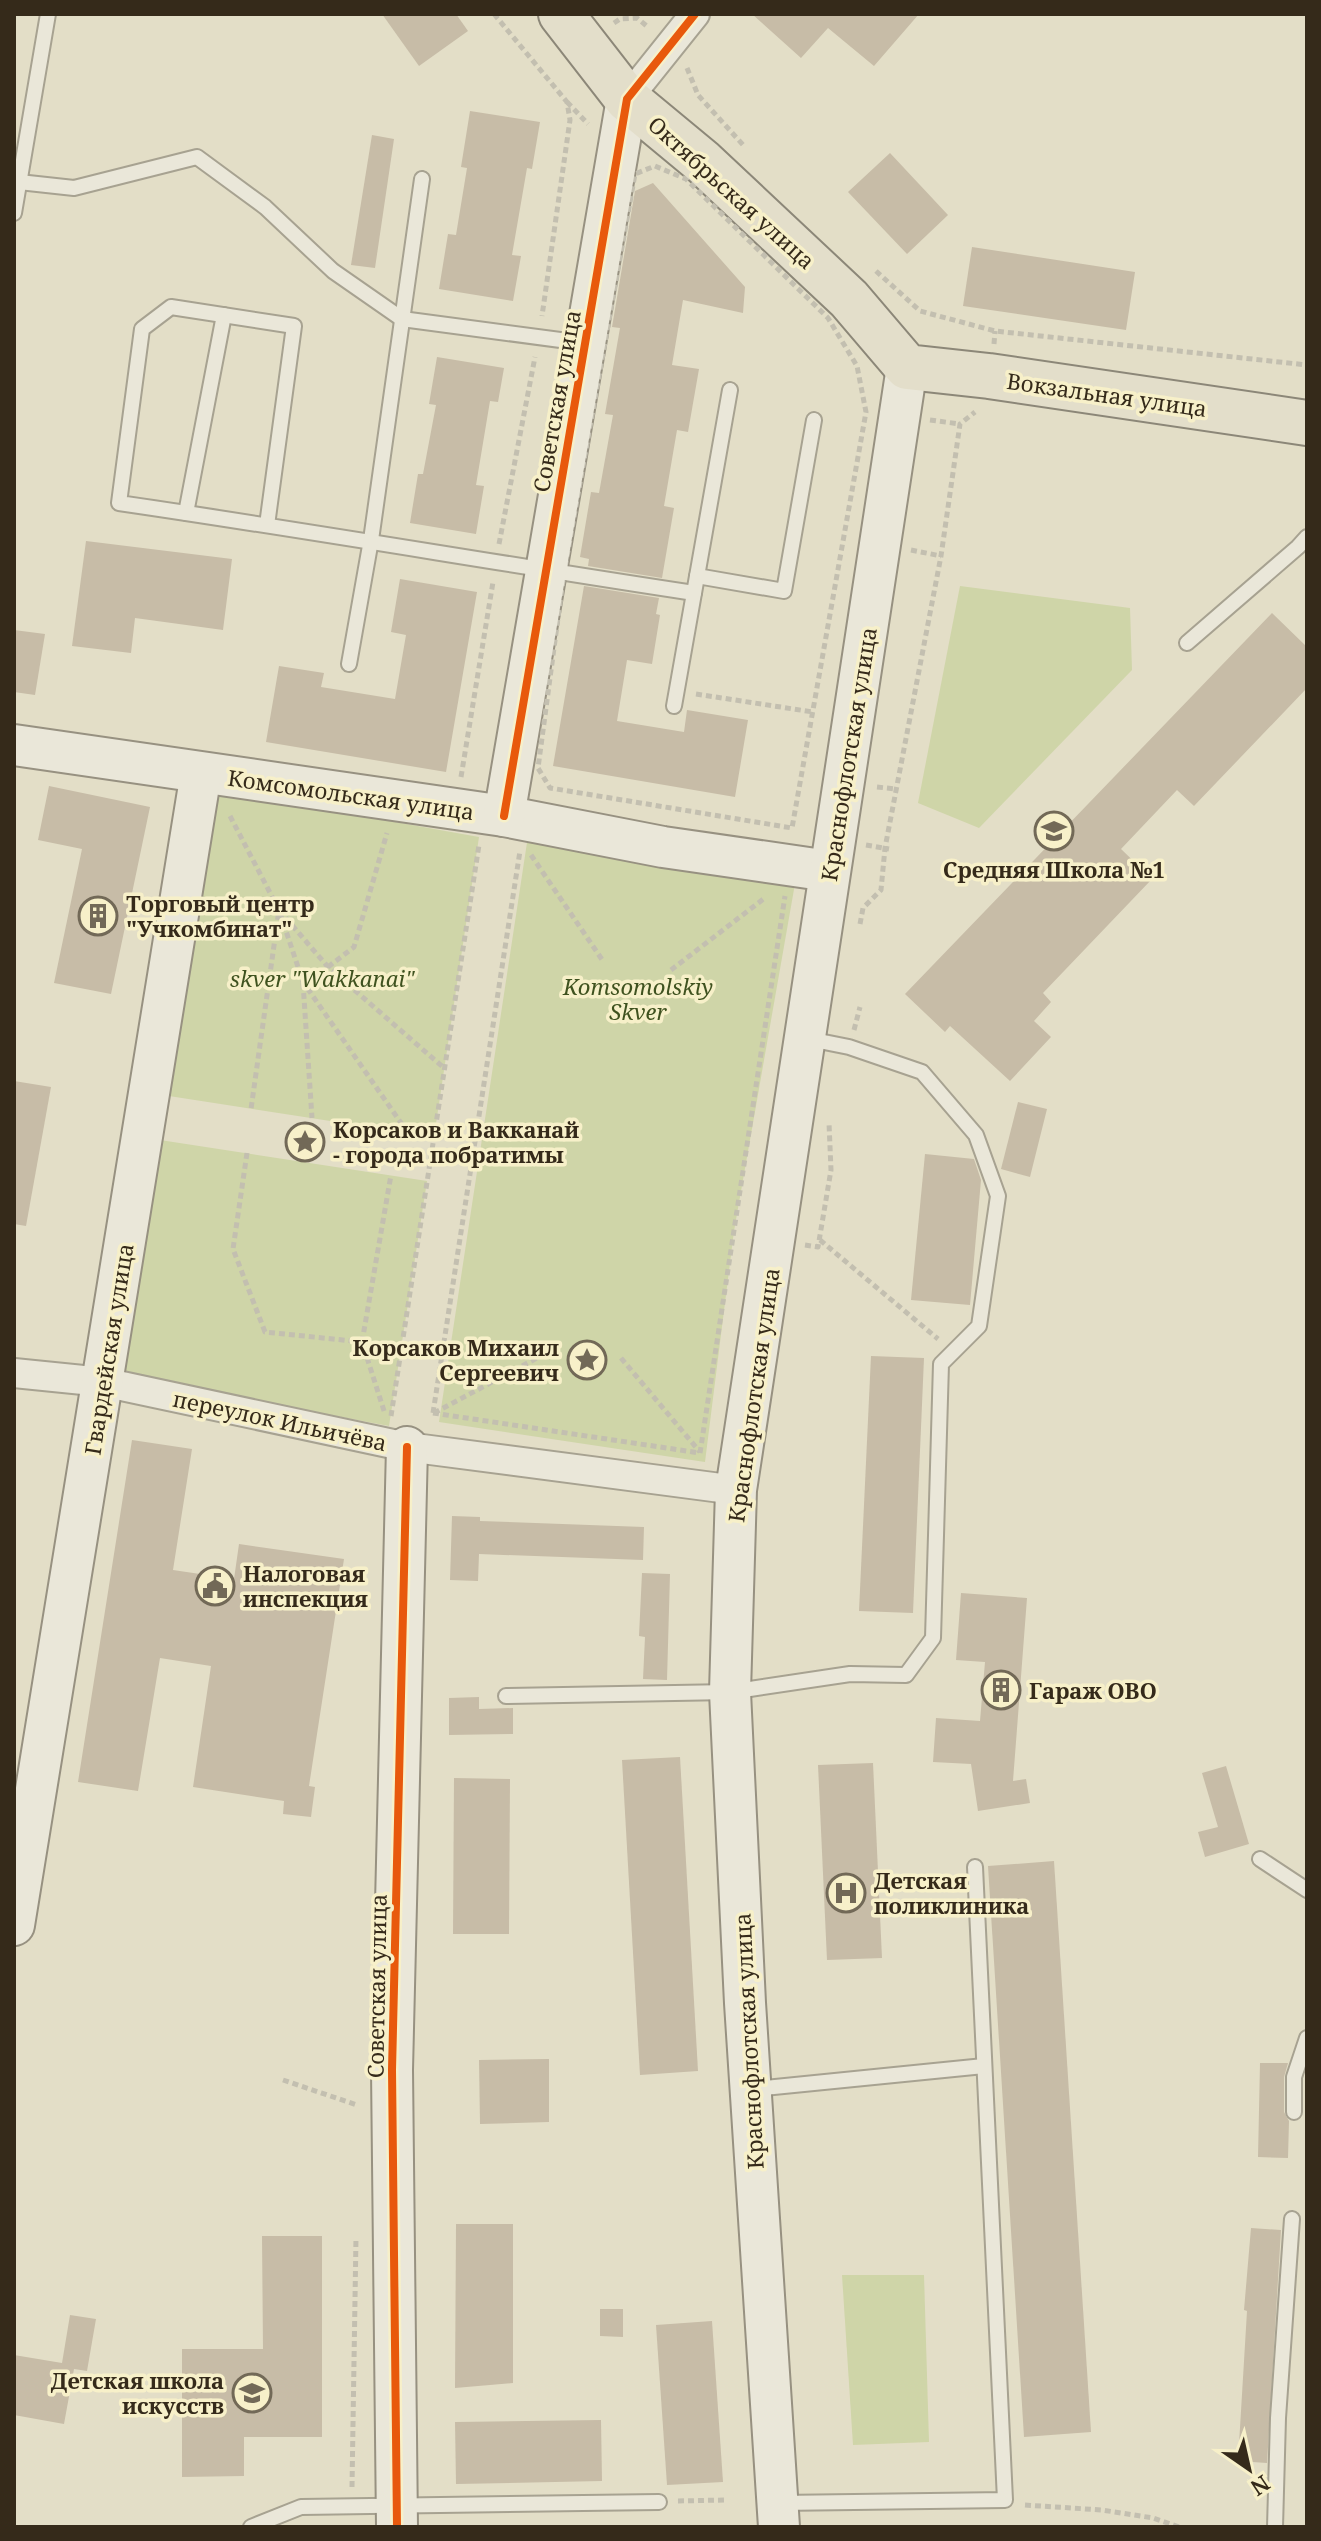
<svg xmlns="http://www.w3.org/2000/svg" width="1321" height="2541" viewBox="0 0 1321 2541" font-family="'Noto Serif',serif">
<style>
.green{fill:#cfd5a8}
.building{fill:#c7bca7}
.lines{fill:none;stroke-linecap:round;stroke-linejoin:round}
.lane-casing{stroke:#a7a291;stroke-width:18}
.street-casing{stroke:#a7a291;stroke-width:32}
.secondary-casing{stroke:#979181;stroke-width:44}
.primary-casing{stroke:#8c8778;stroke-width:48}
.path{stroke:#c3bfb0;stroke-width:5;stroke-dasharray:6 4;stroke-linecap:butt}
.lane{stroke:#eae7d9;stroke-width:14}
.street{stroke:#eae7d9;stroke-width:28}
.secondary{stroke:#eae7d9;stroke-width:40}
.primary{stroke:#e3deca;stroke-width:44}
.cycleway-casing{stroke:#f7f0c9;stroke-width:13}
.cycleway{stroke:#e8590c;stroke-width:8}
.labels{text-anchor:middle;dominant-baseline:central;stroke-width:7;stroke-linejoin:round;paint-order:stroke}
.street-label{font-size:22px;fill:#352a1a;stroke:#f7f0c9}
.poi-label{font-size:22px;font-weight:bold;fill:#352a1a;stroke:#f7f0c9;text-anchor:start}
.park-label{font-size:22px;font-style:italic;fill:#3f521f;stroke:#f7f0c9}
</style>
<rect width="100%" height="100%" fill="#e3dec7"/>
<!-- green -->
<g class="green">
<polygon points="960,586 1130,608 1132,670 979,828 918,803"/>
<polygon points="217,790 479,837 434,1137 169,1096"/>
<polygon points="528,836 796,878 734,1231 705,1462 439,1422"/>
<polygon points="160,1140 427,1181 389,1426 123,1376"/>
<polygon points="842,2275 924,2275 929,2442 853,2445"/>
</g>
<!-- building -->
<g class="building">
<polygon points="382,14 456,14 468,31 419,66"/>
<polygon points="752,14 919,14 874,66 828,28 801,58"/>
<polygon points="470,111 540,122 532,169 527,168 512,255 521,256 513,301 439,289 448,234 456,235 467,168 461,167"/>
<polygon points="372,135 394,139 375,268 351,265"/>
<polygon points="890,153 948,215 907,254 848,192"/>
<polygon points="653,183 745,287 743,313 683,300 672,365 699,369 688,432 677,430 664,506 674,508 662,578 588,566 589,559 580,557 591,492 599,493 613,415 605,414 620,328 612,327 635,191"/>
<polygon points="972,247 1135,272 1126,330 963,306"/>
<polygon points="437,357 504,368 498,402 490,401 476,485 484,486 476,534 410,523 418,474 423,474 436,405 429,404"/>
<polygon points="86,541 232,559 223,630 135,618 131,653 72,646"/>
<polygon points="400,579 477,592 446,772 266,742 279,666 324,673 321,687 395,699 406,635 391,632"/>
<polygon points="584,586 659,598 656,614 660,615 652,664 627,660 617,721 684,732 687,710 748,720 735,797 553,766"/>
<polygon points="1272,613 1307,647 1307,688 1194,806 1177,790 1121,849 1152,879 1043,993 1051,1002 1034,1021 1051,1037 1010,1081 950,1026 945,1032 905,994"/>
<polygon points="14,630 45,634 35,695 14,692"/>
<polygon points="49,786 150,807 111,994 54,983 82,849 38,840"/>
<polygon points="14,1081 51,1087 26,1226 14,1224"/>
<polygon points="1018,1102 1047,1109 1030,1177 1001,1169"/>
<polygon points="925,1154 974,1159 981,1180 970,1305 911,1300"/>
<polygon points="871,1356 924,1358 913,1613 859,1611"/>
<polygon points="132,1440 192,1449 173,1570 234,1579 239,1544 344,1559 309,1786 315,1787 311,1817 283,1814 284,1801 193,1787 211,1666 160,1658 138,1791 78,1782"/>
<polygon points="452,1516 480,1517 480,1521 644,1527 643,1560 479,1554 478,1581 450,1580"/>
<polygon points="642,1573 670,1574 667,1680 643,1679 645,1637 639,1636"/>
<polygon points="961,1593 1027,1598 1013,1781 1026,1779 1030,1803 978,1811 971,1764 933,1762 936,1718 980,1721 985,1662 956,1660"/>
<polygon points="479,1697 479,1709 513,1708 513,1734 449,1735 449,1698"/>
<polygon points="680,1757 698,2071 640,2075 622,1760"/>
<polygon points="873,1763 882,1958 827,1960 818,1765"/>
<polygon points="1226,1766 1249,1844 1205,1857 1198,1832 1218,1827 1202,1773"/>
<polygon points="454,1778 510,1779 509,1934 453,1934"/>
<polygon points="1054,1861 1091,2432 1024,2437 988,1866"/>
<polygon points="549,2059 549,2122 480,2124 479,2060"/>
<polygon points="1260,2063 1288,2063 1284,2077 1284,2112 1289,2121 1288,2158 1258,2157"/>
<polygon points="456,2224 513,2224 513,2383 455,2388"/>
<polygon points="1251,2228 1281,2230 1267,2463 1238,2461 1247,2311 1244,2310"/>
<polygon points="262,2236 322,2236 322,2437 244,2437 244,2476 182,2477 182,2349 263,2349"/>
<polygon points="600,2309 623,2309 623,2337 600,2336"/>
<polygon points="70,2315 96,2319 87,2371 74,2369 64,2424 14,2415 14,2355 62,2363"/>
<polygon points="712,2321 723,2482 667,2485 656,2325"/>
<polygon points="601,2420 602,2481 456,2484 455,2422"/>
</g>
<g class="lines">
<!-- lane casing -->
<g class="lane-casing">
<g id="lane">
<polyline points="19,182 74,188 197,157 265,207 333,271 402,319 583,343"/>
<polyline points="14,213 48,14"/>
<polyline points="186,513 224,315"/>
<path d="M 267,525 L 294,326 L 171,307 L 142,329 L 119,503 C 311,531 502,564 694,593"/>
<polyline points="697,576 784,591 814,420"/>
<polyline points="1187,643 1298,547 1307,537"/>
<polyline points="349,664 371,540 422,179"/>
<polyline points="674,706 730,390"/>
<polyline points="506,1696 730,1692 850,1674 906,1675 933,1638 941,1364 979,1326 998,1196 976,1135 922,1072 849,1047 809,1039"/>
<polyline points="1260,1859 1307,1890"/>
<polyline points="754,2089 984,2066"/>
<polyline points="1294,2112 1294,2077 1307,2038"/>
<polyline points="779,2503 1005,2500 975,1867"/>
<polyline points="251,2527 301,2507 659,2502"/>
<polyline points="1275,2527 1278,2418 1292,2219"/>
</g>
</g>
<!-- street casing -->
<g class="street-casing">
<g id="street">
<polyline points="627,99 695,14"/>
<polyline points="14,1373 103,1382 407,1447 736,1490"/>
</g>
</g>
<!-- secondary casing -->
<g class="secondary-casing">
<g id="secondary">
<polyline points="14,745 504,816 663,847 829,871"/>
<polyline points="504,816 627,99"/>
<polyline points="14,1925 201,773"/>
<polyline points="397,2527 392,2070 407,1447"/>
<polyline points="779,2527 745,2003 730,1692 736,1490 907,367"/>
</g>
</g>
<!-- primary casing -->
<g class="primary-casing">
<polyline id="primary" points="561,14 627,99 703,162 849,299 907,367 989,376 1307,423"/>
</g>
<!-- path -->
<g class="path">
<polyline points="494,14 567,102 570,120 542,316"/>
<polyline points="614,23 620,19 637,18 648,27"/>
<polyline points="687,68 698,95 744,146"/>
<polyline points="567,102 588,124"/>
<polygon points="655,166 686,179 828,318 857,366 866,412 792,828 550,788 538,768 564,573 635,174"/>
<polyline points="876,271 920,311 995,331 1307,365"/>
<polyline points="994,344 995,331"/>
<polyline points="930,420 960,424"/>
<polyline points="499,544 535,357"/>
<polyline points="911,550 941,556"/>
<polyline points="696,694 813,712"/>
<polyline points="461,777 493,582"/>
<polyline points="877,787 896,789"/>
<polyline points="230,816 279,910 251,1109"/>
<polyline points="866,845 889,849"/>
<polyline points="531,855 603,961"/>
<polyline points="860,924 863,908 881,890 885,848 941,556 960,424 975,412"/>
<polyline points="328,967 354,947 387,833"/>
<polyline points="671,970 766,897"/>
<polyline points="303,983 312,1118"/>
<polyline points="854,1030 860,1007"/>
<polyline points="408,1133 303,982 279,910 328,967 444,1068"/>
<polyline points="247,1153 233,1249 265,1332 362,1342 385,1414"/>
<polyline points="820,1240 938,1339"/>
<polyline points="805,1245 818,1247 831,1170 829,1123"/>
<polyline points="362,1342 391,1175"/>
<polyline points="621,1358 700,1452"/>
<polyline points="433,1413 520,851"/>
<polyline points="433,1413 700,1453"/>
<polyline points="434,1413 552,1350"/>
<polyline points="391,1416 479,845"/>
<polyline points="700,1453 785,896"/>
<polyline points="283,2080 357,2105"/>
<polyline points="352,2487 356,2237"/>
<polyline points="678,2501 725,2500"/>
<polyline points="1025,2505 1102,2510 1153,2518 1179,2527"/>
</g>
<!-- lane -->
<use href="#lane" class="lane"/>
<!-- street -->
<use href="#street" class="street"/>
<!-- secondary -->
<use href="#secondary" class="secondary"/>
<!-- primary -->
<use href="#primary" class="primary"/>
<!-- cycleway casing -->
<g class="cycleway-casing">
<g id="cycleway">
<polyline points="504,816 627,99 695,14"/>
<polyline points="397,2527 392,2070 407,1447"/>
</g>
</g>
<!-- cycleway -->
<use href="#cycleway" class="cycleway"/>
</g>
<!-- icons -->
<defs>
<g id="school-ring" transform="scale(2)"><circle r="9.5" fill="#f7f0c9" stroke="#726957" stroke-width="1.5"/><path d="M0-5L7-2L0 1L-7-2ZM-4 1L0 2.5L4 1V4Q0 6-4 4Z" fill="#726957"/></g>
<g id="building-ring" transform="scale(2)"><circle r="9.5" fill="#f7f0c9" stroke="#726957" stroke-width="1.5"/><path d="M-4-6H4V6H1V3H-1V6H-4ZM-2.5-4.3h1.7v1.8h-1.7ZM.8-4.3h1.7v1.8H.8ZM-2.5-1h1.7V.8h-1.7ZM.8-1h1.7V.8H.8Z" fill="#726957"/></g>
<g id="sight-ring" transform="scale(2)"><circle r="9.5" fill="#f7f0c9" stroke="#726957" stroke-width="1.5"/><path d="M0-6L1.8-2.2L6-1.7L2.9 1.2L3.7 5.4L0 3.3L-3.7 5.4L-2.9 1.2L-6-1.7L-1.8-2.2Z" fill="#726957"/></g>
<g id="civic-ring" transform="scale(2)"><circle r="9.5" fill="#f7f0c9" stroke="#726957" stroke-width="1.5"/><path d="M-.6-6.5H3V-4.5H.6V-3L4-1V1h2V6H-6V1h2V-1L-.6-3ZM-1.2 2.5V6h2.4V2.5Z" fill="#726957"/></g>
<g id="hospital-ring" transform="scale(2)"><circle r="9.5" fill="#f7f0c9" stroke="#726957" stroke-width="1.5"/><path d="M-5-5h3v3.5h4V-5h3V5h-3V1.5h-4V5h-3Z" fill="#726957"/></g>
</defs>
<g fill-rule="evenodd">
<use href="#school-ring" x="1054" y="831"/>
<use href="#building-ring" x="98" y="916"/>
<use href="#sight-ring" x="305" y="1142"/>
<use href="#sight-ring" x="587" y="1360"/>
<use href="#civic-ring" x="215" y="1586"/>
<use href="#building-ring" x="1001" y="1690"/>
<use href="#hospital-ring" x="846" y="1893"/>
<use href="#school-ring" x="252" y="2393"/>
</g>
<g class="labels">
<!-- street labels -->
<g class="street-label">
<text transform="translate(732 192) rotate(42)">Октябрьская улица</text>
<text transform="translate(1107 394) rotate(8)">Вокзальная улица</text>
<text transform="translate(556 401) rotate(-80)">Советская улица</text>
<text transform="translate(848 754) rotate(-81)">Краснофлотская улица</text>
<text transform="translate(351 794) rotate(8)">Комсомольская улица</text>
<text transform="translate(108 1349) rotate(-81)">Гвардейская улица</text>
<text transform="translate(753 1395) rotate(-82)">Краснофлотская улица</text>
<text transform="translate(280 1420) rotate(12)">переулок Ильичёва</text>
<text transform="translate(376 1986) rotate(-89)">Советская улица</text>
<text transform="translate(748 2041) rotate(-93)">Краснофлотская улица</text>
</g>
<!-- poi labels -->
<g class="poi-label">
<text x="1054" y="869" text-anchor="middle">Средняя Школа №1</text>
<text x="126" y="903">Торговый центр<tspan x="126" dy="25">"Учкомбинат"</tspan></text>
<text x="333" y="1129">Корсаков и Вакканай<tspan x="333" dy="25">- города побратимы</tspan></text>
<text x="559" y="1347" text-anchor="end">Корсаков Михаил<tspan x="559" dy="25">Сергеевич</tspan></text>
<text x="243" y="1573">Налоговая<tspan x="243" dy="25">инспекция</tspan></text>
<text x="1029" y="1690">Гараж ОВО</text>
<text x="874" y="1880">Детская<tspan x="874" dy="25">поликлиника</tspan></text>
<text x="224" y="2380" text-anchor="end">Детская школа<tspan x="224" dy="25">искусств</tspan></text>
</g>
<!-- park labels -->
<g class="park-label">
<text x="322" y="978">skver "Wakkanai"</text>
<text x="638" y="986">Komsomolskiy<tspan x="638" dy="25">Skver</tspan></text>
</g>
</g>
<!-- border -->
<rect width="1321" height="2541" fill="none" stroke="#352a1a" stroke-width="32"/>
<!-- north arrow -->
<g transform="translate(1249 2469) rotate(146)" stroke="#f7f0c9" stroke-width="6" paint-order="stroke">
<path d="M0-6L14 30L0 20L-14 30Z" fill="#352a1a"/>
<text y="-12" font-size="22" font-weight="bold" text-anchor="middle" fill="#352a1a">N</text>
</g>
</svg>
